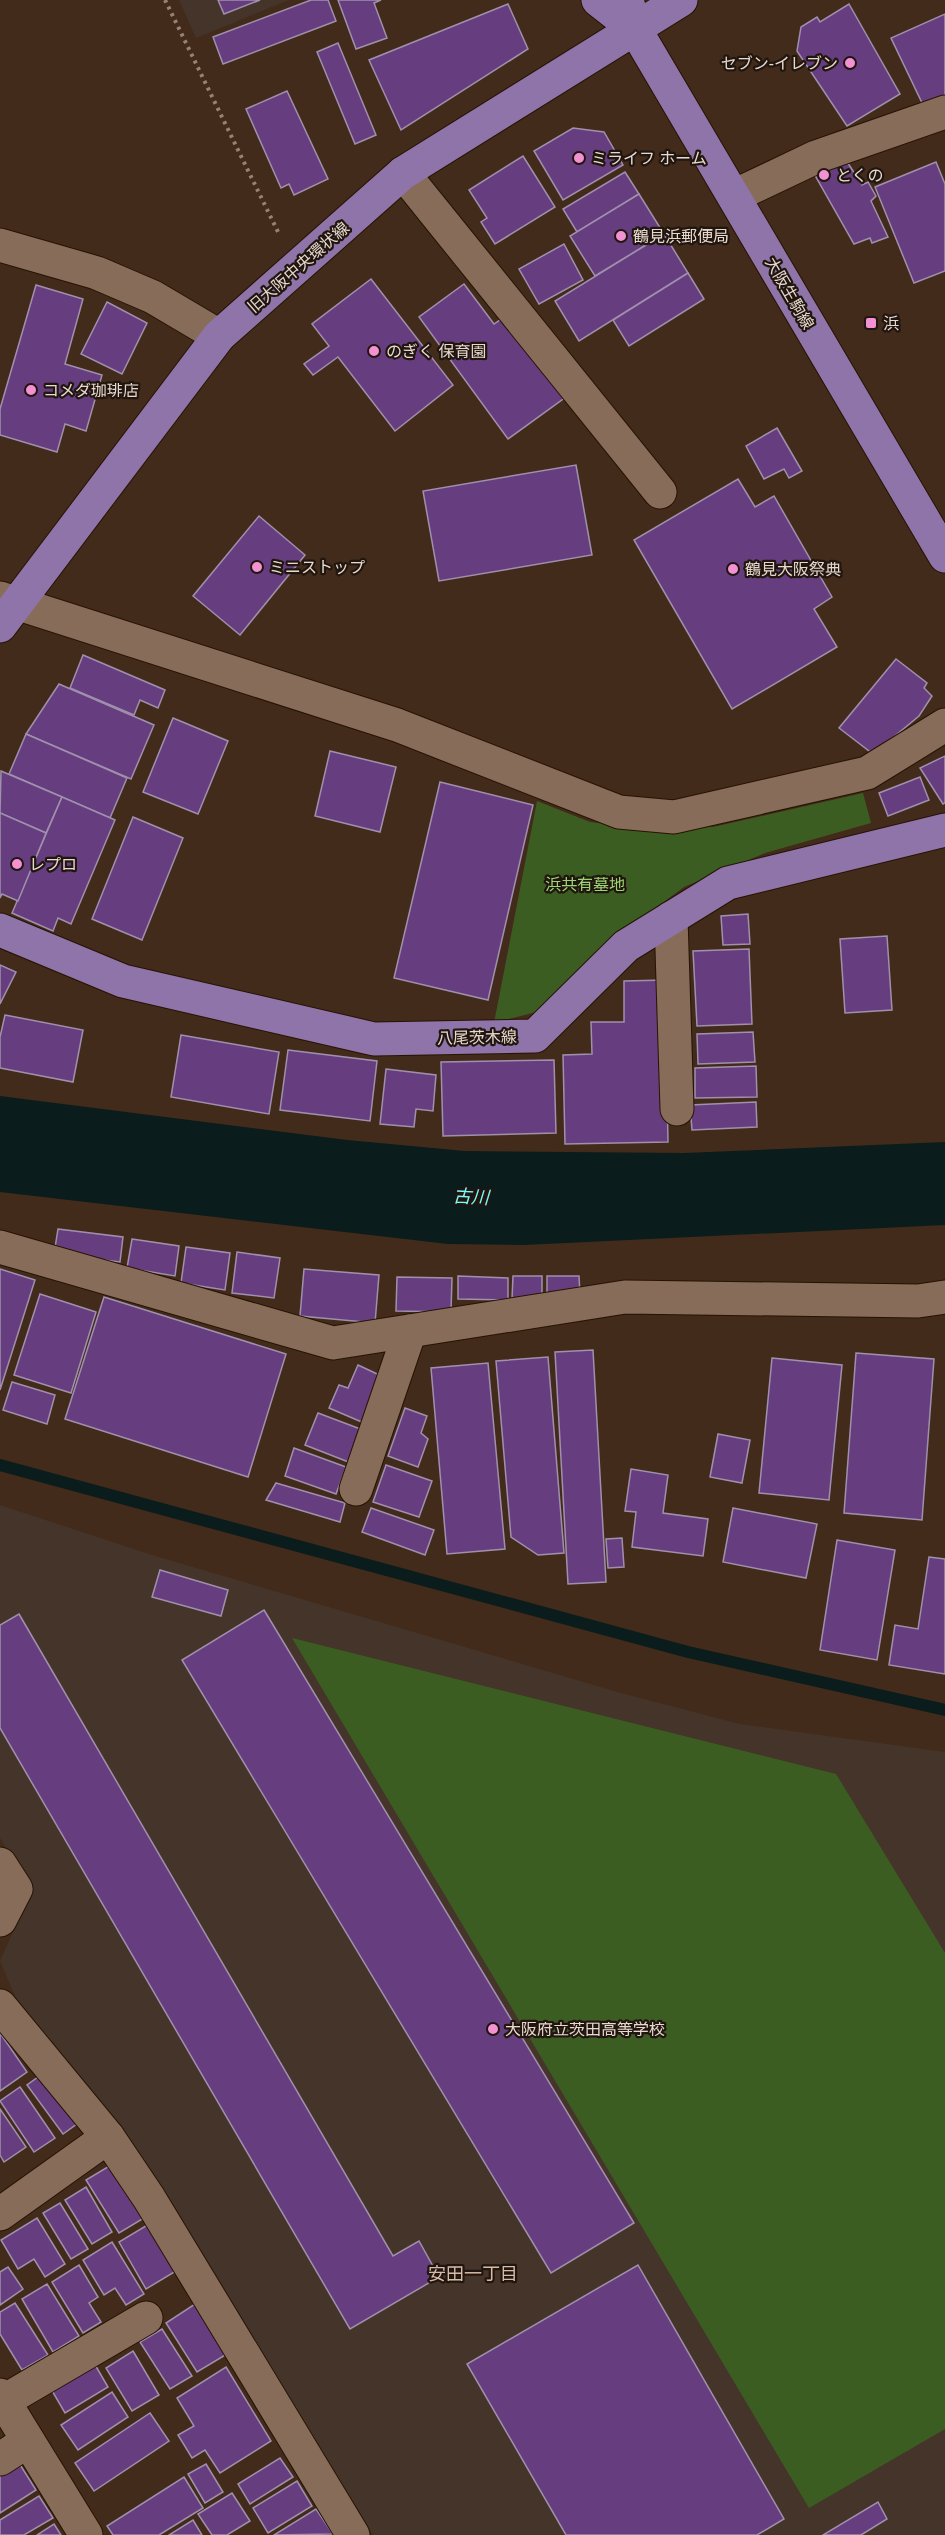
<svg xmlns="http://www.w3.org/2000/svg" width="945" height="2535" viewBox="0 0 945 2535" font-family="'Noto Sans','Noto Sans JP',sans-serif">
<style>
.education{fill:#45342a}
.green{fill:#3c5d22}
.water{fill:#0b1c1c}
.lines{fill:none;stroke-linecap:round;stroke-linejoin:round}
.stream{stroke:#0b1c1c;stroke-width:12}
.building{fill:#663e80;stroke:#a090ac;stroke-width:1.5}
.minor-casing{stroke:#271303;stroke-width:35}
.major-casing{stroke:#271303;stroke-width:35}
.path{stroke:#968375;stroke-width:4;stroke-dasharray:3 4.5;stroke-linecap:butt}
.minor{stroke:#866c59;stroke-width:33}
.major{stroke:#8e74a9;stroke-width:33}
.poi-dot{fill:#f491d3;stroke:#20160f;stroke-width:2}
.labels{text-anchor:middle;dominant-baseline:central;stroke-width:4.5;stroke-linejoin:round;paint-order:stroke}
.poi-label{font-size:16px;fill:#e8d9ce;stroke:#20160f;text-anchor:start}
.street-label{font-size:16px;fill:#e8d9ce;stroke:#20160f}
.park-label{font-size:16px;fill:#9cd673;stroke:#20160f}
.water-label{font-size:18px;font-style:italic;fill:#79fafc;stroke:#20160f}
.neighbourhood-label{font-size:18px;fill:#d8bba6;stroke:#20160f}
</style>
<rect width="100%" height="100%" fill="#422b1a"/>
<!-- education -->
<g class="education">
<polygon points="179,0 289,0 196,38"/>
<polygon points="0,1505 152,1555 621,1693 740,1724 945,1752 945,2535 373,2535 131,2141 63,2055 18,2003 0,1961 32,1890 0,1838"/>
</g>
<!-- green -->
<g class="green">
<polygon points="863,793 871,823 765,853 684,887 611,941 574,982 536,1012 494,1023 537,801 590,822 645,828 713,827"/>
<polygon points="292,1638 836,1774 945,1953 945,2429 809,2508"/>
</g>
<!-- water -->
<polygon class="water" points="0,1096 347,1140 465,1151 684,1153 945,1142 945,1225 524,1245 448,1244 0,1192"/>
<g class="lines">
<!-- stream -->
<polyline class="stream" points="0,1465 688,1652 945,1710"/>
</g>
<!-- building -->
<g class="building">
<polygon points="218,0 260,0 224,14"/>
<polygon points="311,0 328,0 336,21 223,64 213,37"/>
<polygon points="338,0 381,0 374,3 387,38 356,49"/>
<polygon points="508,4 528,49 401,130 369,60"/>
<polygon points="849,4 900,94 847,126 797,51 801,27 817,17 820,22"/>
<polygon points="945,14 945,97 924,107 891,38"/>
<polygon points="338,43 376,135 355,144 317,52"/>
<polygon points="287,91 328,179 294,195 289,184 281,188 246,109"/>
<polygon points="573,128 604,132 623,165 563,200 534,151"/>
<polygon points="523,156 555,207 495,244 481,222 487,218 469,190"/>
<polygon points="844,157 862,185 868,182 876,196 871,201 888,237 872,243 870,238 854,244 812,170"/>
<polygon points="936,162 945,184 945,271 914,283 875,187"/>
<polygon points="625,172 639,194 577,232 563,209"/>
<polygon points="639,194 664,234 595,276 570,236"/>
<polygon points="664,234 688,273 579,341 555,301"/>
<polygon points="564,244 583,280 539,304 519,269"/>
<polygon points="688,273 704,299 629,346 613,320"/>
<polygon points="371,279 453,385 395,431 338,357 313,375 304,364 329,346 312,324"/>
<polygon points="464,284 494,324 510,313 570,394 508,439 419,317"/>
<polygon points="36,285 83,299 65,364 102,375 86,431 65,424 57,452 0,435 0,409"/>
<polygon points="107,302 147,323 122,374 81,354"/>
<polygon points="777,428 802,471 789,478 784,469 764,479 746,446"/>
<polygon points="576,465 592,555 439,581 423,491"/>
<polygon points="738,479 755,507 774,496 832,597 814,609 837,647 732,709 634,540"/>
<polygon points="259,516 305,555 240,635 193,596"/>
<polygon points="83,655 165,690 158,708 140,700 134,715 70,688"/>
<polygon points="896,659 927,683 924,688 932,696 919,716 873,754 839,728"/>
<polygon points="59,684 154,725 131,779 26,734"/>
<polygon points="173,718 228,741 198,814 143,792"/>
<polygon points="26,734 127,778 110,818 9,774"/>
<polygon points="330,751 396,767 380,832 315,816"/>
<polygon points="945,756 945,803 943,804 920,768"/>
<polygon points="1,771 62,797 46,833 0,813"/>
<polygon points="920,777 929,800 888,816 879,793"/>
<polygon points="440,782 533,805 488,1000 394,978"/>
<polygon points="62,797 115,820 71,924 58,918 53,931 12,913"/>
<polygon points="0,813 46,833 18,901 2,894 0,898"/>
<polygon points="133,817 183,838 142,940 92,919"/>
<polygon points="748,914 750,944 723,945 721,916"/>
<polygon points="887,936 892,1010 845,1013 840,939"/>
<polygon points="749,949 752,1024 697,1026 693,951"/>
<polygon points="0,965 16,972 0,1004"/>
<polygon points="665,980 668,1142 565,1144 563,1055 592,1054 591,1022 624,1022 624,981"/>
<polygon points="5,1015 83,1030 73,1082 0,1068 0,1037"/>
<polygon points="753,1032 755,1062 698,1064 697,1034"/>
<polygon points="181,1035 279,1052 269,1114 171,1097"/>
<polygon points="288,1050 377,1061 370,1121 280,1110"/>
<polygon points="554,1060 556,1133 443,1136 441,1062"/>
<polygon points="756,1066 757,1097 695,1098 695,1068"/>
<polygon points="386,1069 436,1075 433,1111 416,1109 414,1127 380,1124"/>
<polygon points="756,1102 757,1127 692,1130 690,1105"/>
<polygon points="58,1229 123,1237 120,1262 54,1254"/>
<polygon points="132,1239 179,1246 175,1276 127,1268"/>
<polygon points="186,1247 230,1253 225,1290 181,1283"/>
<polygon points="237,1252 280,1258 274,1298 232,1293"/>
<polygon points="0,1269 35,1280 0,1390"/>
<polygon points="304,1269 379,1275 375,1323 300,1316"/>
<polygon points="458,1276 508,1278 508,1300 458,1299"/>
<polygon points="513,1276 542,1276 542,1300 512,1299"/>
<polygon points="547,1276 579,1276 580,1295 547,1296"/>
<polygon points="397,1277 452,1278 451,1312 396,1311"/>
<polygon points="40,1294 96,1312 71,1393 14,1375"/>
<polygon points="104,1297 286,1354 248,1477 65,1419"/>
<polygon points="593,1350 606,1582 568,1584 555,1352"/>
<polygon points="856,1353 934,1359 922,1520 844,1513"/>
<polygon points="548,1357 564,1553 538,1555 511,1537 496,1361"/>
<polygon points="772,1358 842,1365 829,1500 759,1493"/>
<polygon points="488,1363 505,1549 447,1554 431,1368"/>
<polygon points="358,1365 390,1380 371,1426 329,1408 339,1385 348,1388"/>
<polygon points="12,1382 55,1395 47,1424 3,1410"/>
<polygon points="405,1408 427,1416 421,1433 428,1439 418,1467 388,1456"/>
<polygon points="318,1413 363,1430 351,1463 305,1445"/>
<polygon points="718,1434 750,1440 742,1483 710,1477"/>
<polygon points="294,1448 346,1467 336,1494 285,1476"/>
<polygon points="386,1465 432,1481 419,1517 373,1502"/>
<polygon points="631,1469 668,1475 663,1513 708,1519 703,1556 632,1547 636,1512 625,1511"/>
<polygon points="276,1483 345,1503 340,1522 266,1500"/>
<polygon points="371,1508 434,1530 425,1555 362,1532"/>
<polygon points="733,1508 817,1524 806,1578 723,1562"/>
<polygon points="622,1538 624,1567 608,1568 606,1539"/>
<polygon points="837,1540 895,1550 877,1660 820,1650"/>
<polygon points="929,1557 945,1559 945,1674 889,1665 895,1625 918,1629"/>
<polygon points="160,1570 228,1590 221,1616 152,1597"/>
<polygon points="264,1610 634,2223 551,2273 182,1660"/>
<polygon points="19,1614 393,2256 419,2241 439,2277 350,2329 0,1728 0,1625"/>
<polygon points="0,2033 27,2072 0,2091"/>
<polygon points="45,2072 81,2121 63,2134 27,2085"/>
<polygon points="20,2087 55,2138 34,2152 0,2101"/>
<polygon points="0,2109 26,2147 4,2162 0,2155"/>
<polygon points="111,2165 144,2218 119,2233 86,2180"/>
<polygon points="86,2187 112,2232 92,2244 65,2200"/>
<polygon points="60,2203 88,2249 71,2259 43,2213"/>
<polygon points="37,2218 65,2264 45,2277 34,2259 18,2269 1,2240"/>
<polygon points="149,2224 176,2271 146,2289 119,2242"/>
<polygon points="112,2242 144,2294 126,2305 115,2288 104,2295 83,2260"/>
<polygon points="79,2265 98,2297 89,2303 101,2322 83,2333 52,2282"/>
<polygon points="638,2265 784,2519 757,2535 566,2535 467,2364"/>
<polygon points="8,2267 23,2289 0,2305 0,2272"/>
<polygon points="47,2284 79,2336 53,2352 22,2299"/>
<polygon points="15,2303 48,2355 22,2370 0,2334 0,2312"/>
<polygon points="195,2304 227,2354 197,2372 166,2323"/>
<polygon points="162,2329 192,2376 170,2389 140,2342"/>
<polygon points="133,2351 159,2395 132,2411 106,2368"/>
<polygon points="94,2363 108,2387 65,2413 51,2389"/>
<polygon points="226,2367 271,2441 220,2473 205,2450 192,2458 178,2435 194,2426 177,2398"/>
<polygon points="112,2392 128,2417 78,2450 61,2425"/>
<polygon points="150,2413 169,2441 94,2491 75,2463"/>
<polygon points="280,2458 293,2477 250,2504 238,2484"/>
<polygon points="19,2463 36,2490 0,2513 0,2475"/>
<polygon points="206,2464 223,2492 205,2503 188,2474"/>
<polygon points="184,2477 203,2508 159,2535 113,2535 107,2526"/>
<polygon points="297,2481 312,2506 268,2533 253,2508"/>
<polygon points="232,2493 250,2521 227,2535 212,2535 198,2514"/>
<polygon points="39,2496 53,2518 24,2535 0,2535 0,2520"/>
<polygon points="878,2502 887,2519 861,2535 823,2535"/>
<polygon points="316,2509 333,2534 274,2535"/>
<polygon points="193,2520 202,2535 169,2535"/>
<polygon points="54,2524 61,2535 37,2535"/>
</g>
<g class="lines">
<!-- minor casing -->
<g class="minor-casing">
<g id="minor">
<polyline points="403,173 660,492"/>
<polyline points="734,196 816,157 945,112"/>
<polyline points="0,245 97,273 153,297 219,336"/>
<polyline points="0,598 397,725 619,812 674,817 867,773 945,725"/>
<polyline points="671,918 677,1109"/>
<polyline points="0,1247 333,1343 625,1297 918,1301 945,1297"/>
<polyline points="356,1489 410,1331"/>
<polyline points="0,1864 16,1889 0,1920"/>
<polyline points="0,2006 108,2137 149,2198 353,2535"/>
<polyline points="0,2214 108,2137"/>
<polyline points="0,2395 86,2535"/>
<polyline points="4,2401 146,2318"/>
<polyline points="0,2459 28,2441"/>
</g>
</g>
<!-- major casing -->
<g class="major-casing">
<g id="major">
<polyline points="598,0 635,29"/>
<polyline points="627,0 635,29 945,556"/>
<polyline points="0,626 219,336 403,173 681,0"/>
<polyline points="0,930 123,981 374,1039 535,1036 626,946 728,883 945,830"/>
</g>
</g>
<!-- path -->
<polyline class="path" points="165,0 279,234"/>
<!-- minor -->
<use href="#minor" class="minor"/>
<!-- major -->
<use href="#major" class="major"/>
</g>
<!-- markers -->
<g class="poi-dot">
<circle cx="850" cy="63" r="6"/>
<circle cx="579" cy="158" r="6"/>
<circle cx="824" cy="175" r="6"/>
<circle cx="621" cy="236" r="6"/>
<rect x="865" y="317" width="12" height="12" rx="3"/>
<circle cx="374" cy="351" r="6"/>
<circle cx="31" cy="390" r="6"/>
<circle cx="257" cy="567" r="6"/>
<circle cx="733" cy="569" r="6"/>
<circle cx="17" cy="864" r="6"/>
<circle cx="493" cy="2029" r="6"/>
</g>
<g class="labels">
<!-- poi labels -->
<g class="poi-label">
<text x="838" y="63" text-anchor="end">セブン-イレブン</text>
<text x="591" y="158">ミライフ ホーム</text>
<text x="836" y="175">とくの</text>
<text x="633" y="236">鶴見浜郵便局</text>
<text x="883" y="323">浜</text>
<text x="386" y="351">のぎく 保育園</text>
<text x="43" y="390">コメダ珈琲店</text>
<text x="269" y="567">ミニストップ</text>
<text x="745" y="569">鶴見大阪祭典</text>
<text x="29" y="864">レプロ</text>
<text x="505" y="2029">大阪府立茨田高等学校</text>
</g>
<!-- street labels -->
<g class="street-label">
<text transform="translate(298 267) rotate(-41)">旧大阪中央環状線</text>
<text transform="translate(790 293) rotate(60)">大阪生駒線</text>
<text transform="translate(477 1037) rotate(-1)">八尾茨木線</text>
</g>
<!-- park labels -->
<g class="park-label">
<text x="585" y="884">浜共有墓地</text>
</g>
<!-- water labels -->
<g class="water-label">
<text transform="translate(471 1196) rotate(3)">古川</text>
</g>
<!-- neighbourhood labels -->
<g class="neighbourhood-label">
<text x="473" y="2273">安田一丁目</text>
</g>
</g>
</svg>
